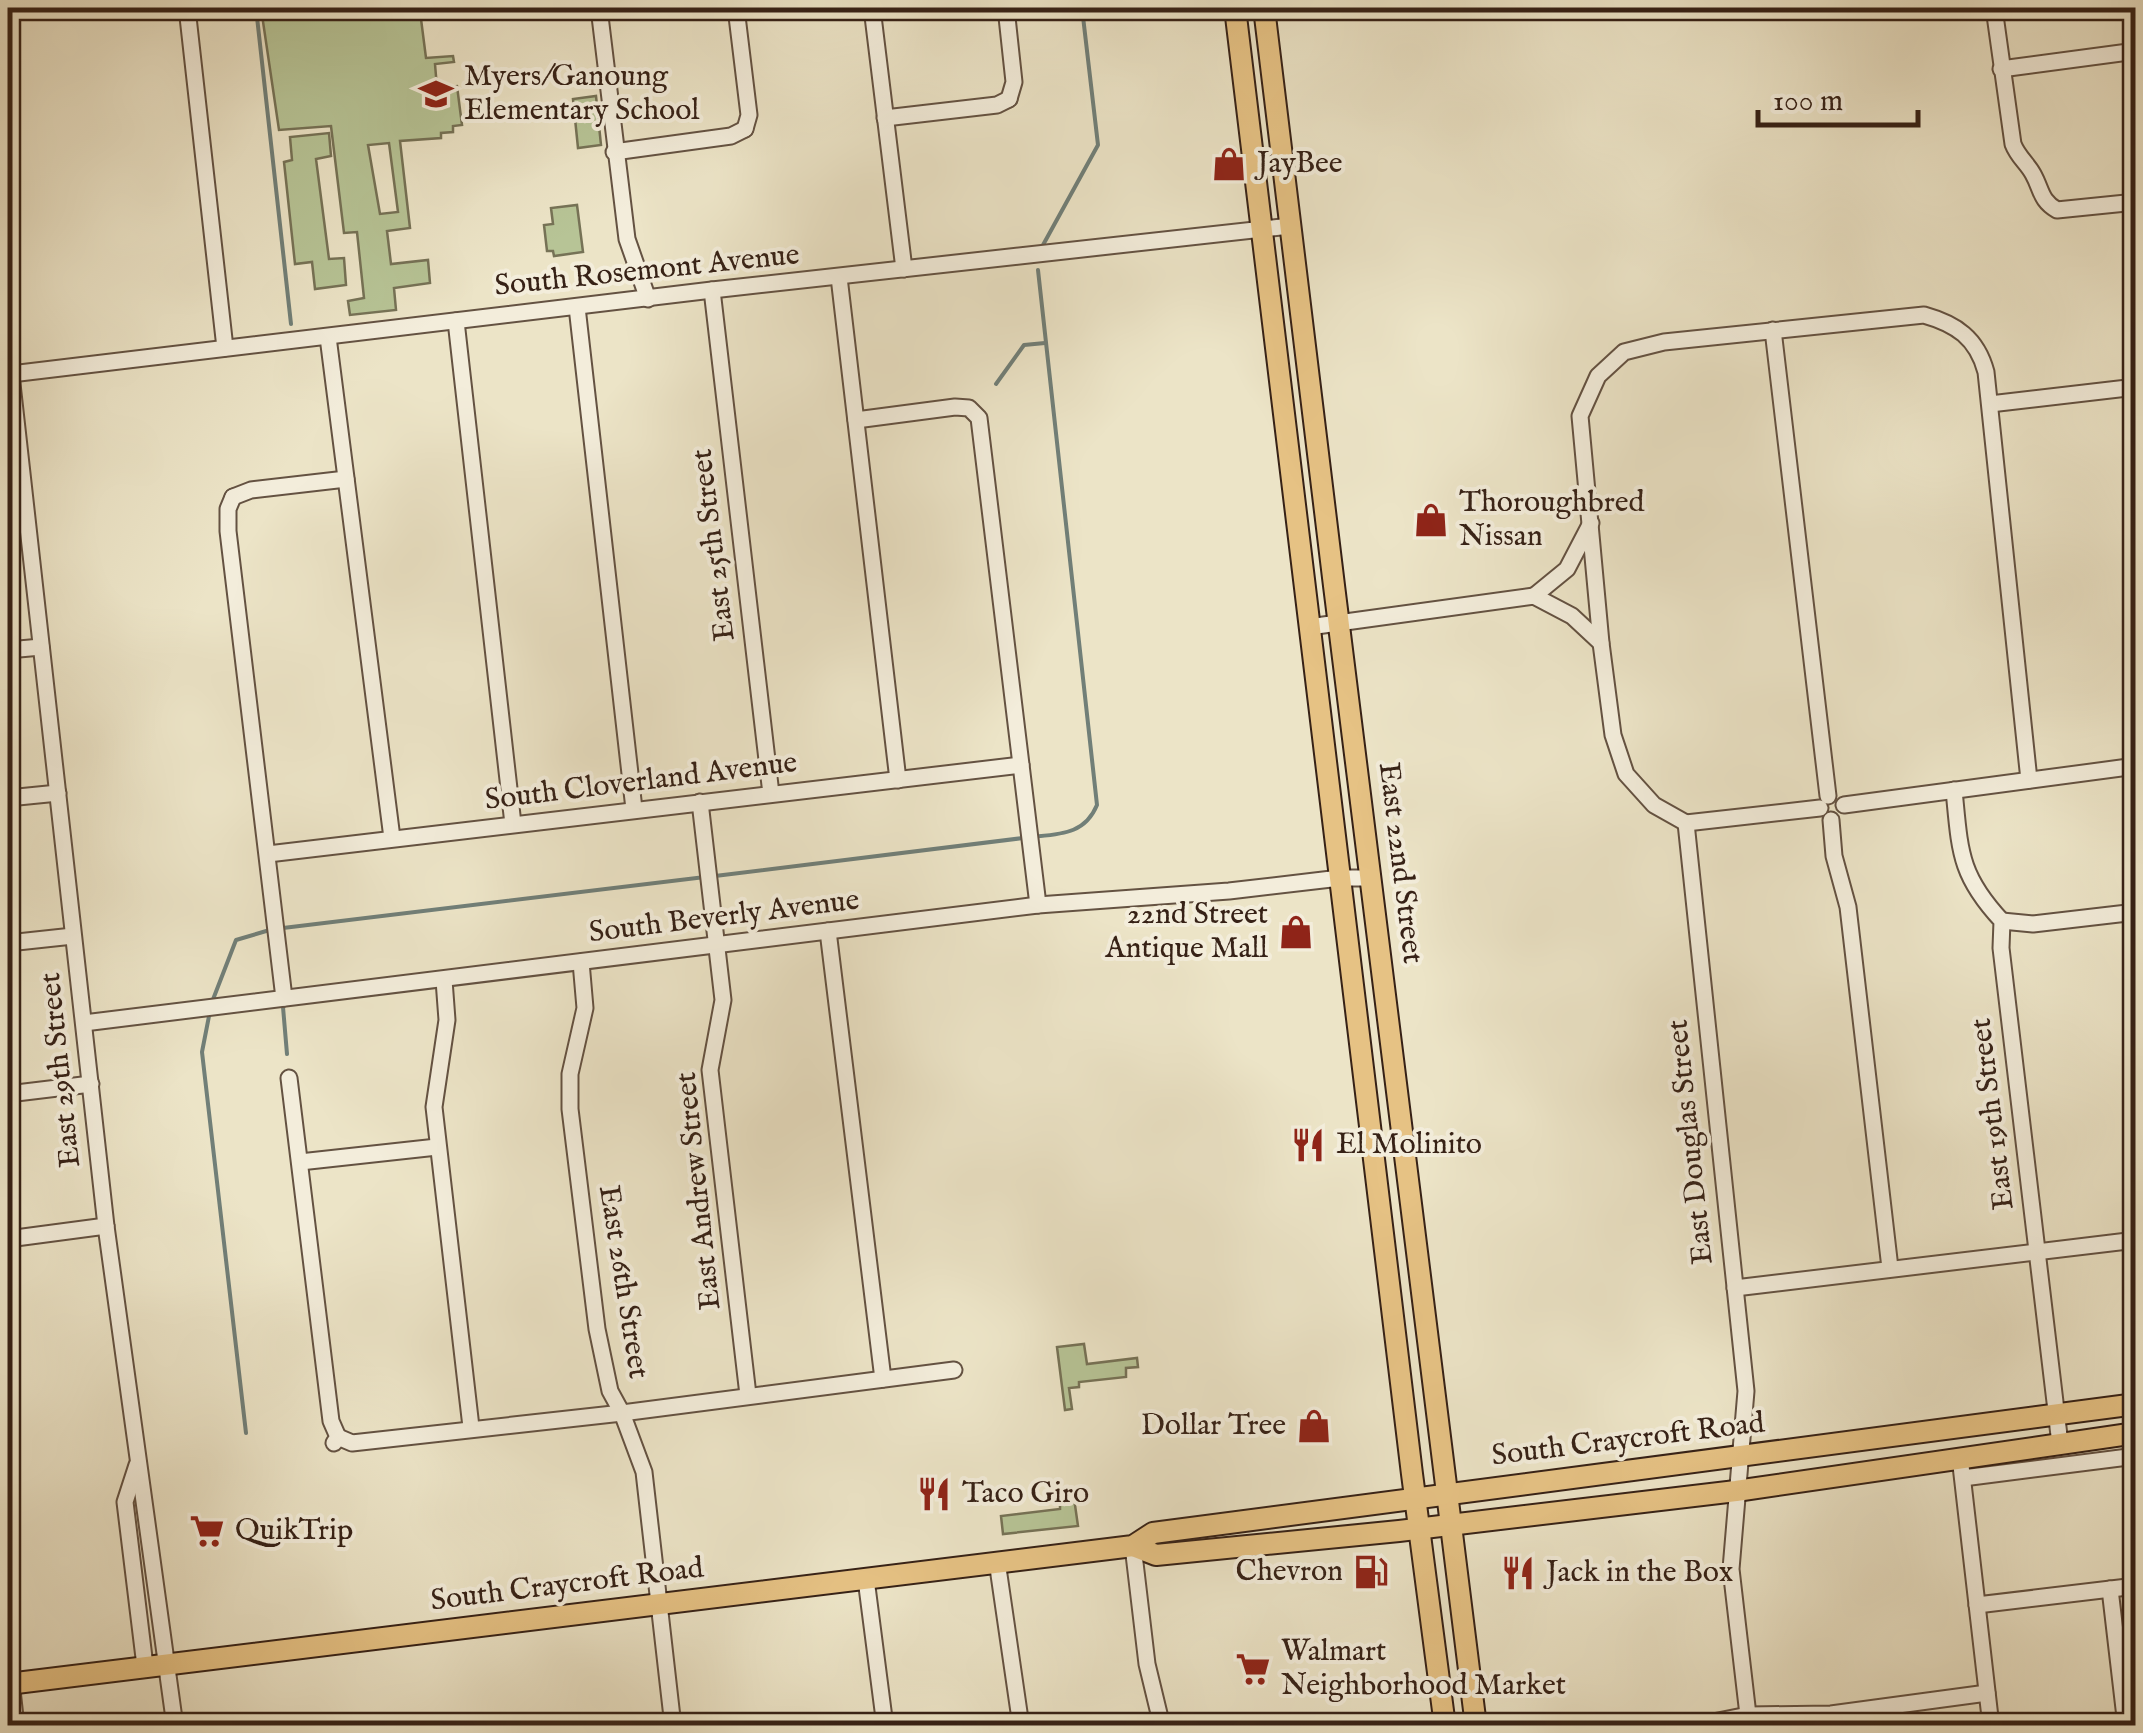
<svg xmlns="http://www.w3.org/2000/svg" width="2143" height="1733" viewBox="0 0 2143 1733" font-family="'IM FELL English',serif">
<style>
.green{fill:#b7c496;stroke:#767256;stroke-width:2.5;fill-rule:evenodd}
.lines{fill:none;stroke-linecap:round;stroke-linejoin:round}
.stream{stroke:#717f78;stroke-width:4}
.minor-casing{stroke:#645242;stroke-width:19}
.major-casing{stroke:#362116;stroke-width:24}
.minor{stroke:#f3eddb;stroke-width:15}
.major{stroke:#e6c284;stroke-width:20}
.labels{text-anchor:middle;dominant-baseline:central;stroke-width:8;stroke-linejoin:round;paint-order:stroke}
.poi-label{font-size:30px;fill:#362116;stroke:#f3eddb;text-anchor:start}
.street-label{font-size:30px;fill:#362116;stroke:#f3eddb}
</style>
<rect width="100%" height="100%" fill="#ece4c7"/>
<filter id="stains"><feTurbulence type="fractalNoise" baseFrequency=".002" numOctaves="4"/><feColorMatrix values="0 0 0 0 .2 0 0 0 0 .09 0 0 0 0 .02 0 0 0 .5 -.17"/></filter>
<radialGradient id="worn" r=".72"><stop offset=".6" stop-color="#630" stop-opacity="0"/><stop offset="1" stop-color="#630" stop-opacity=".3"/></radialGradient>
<!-- green -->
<g class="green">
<path d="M 261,8 L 446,8 L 447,16 L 421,19 L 426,58 L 453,56 L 454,62 L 435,64 L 437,88 L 457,86 L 462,125 L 453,126 L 453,132 L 441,133 L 441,138 L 400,141 L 410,228 L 387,231 L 391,264 L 428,260 L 430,283 L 394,288 L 396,310 L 350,315 L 348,301 L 364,298 L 357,232 L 344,233 L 331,126 L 279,130 ZM 389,143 L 398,212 L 380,214 L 368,145 Z"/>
<polygon points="596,96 601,145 578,148 573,99"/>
<polygon points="329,133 331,156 316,159 329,259 344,258 346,285 315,289 312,262 295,264 284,162 292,160 290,137"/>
<polygon points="577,205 583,252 554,256 553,251 547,251 544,225 553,224 551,208"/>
<polygon points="1084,1344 1087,1364 1137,1358 1138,1367 1126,1368 1126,1377 1079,1382 1079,1387 1069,1388 1072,1409 1065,1410 1057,1347"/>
<polygon points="1074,1498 1078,1526 1003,1534 1001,1516 1060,1509 1060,1500"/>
</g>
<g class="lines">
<!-- stream -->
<g class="stream">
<polyline points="256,8 291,324"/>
<polyline points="1043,245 1098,145 1082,8"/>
<polyline points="996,384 1024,345 1045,343"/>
<path d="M 1032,837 C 1061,834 1085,834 1097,805 L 1038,270"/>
<polyline points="715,876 1023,838"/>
<polyline points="283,928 705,877"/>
<polyline points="212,1002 236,940 273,929"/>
<polyline points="283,1007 287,1054"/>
<polyline points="210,1011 202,1052 246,1433"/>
</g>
<!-- minor casing -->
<g class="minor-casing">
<g id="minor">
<polyline points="187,8 225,348"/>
<polyline points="599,8 627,239 648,299"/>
<polyline points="736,8 749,115 745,129"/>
<polyline points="872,8 904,269"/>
<polyline points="1006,8 1014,82 1009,99"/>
<path d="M 1994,8 L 2013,144 C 2018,157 2027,163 2033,174 C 2042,190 2040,200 2057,210 L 2136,202"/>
<polyline points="2001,69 2136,51"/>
<polyline points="885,118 997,105 1009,99"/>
<polyline points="614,152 731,136 745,129"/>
<polyline points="839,277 898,780"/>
<polyline points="712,290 771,794"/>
<polyline points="577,307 634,809"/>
<polyline points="456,321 513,824"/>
<polyline points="1773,330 1828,796"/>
<polyline points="328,337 392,838"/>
<polyline points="8,348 106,1226 175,1726"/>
<polyline points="11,374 712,290 1290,226"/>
<polyline points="1990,404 2136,387"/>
<polyline points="856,420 955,407 969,408 979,418 1038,905"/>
<polyline points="233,497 228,509 228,531 284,998"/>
<polyline points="233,497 251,490 346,479"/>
<polyline points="1534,596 1567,569 1591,523"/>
<polyline points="1309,627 1534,596 1572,616 1601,643"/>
<polyline points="8,650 41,647"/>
<path d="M 1954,790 C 1960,851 1959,875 2002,921 L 2001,948 L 2060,1444"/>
<polyline points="8,798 58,793"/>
<polyline points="700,802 723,1000 710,1070 748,1395"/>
<polyline points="1844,805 2136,766"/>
<polyline points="1831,820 1834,856 1848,907 1890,1268"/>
<path d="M 1686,823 L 1654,805 L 1626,774 L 1613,735 L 1601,643 L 1580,416 L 1598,376 L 1624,352 L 1664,342 L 1924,315 C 1956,324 1977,338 1986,372 L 2029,780"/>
<polyline points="1686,823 1746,1391 1731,1569 1748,1715"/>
<polyline points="1686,823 1820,808"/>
<polyline points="268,854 1021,765"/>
<polyline points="2002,921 2033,924 2136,912"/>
<polyline points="828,931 883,1379"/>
<polyline points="8,943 73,936"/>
<polyline points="581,962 585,1008 570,1074 570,1109 597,1329 610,1391 622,1413 644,1472 673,1726"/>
<polyline points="444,980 447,1020 434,1107 471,1427"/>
<polyline points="84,1023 1038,905 1229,891 1340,878 1372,878"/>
<polyline points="289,1078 331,1421 338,1437 334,1443"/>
<polyline points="8,1094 91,1084"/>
<polyline points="300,1162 437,1147"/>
<polyline points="8,1239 106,1226"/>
<polyline points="1735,1288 2136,1240"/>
<polyline points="338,1437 352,1443 622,1413 954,1370"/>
<polyline points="1960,1457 1991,1726"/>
<polyline points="137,1465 125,1502 145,1666"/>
<polyline points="1963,1478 2136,1456"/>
<polyline points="1133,1546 1147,1664 1162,1726"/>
<polyline points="997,1561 1021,1726"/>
<polyline points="866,1579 885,1726"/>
<polyline points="2110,1589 2126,1726"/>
<polyline points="1977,1605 2136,1586"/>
<polyline points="8,1654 16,1726"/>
<polyline points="1693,1726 1748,1715 1831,1714 1987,1693"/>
</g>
</g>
<!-- major casing -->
<g class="major-casing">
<g id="major">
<polyline points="1235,8 1412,1474 1445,1726"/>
<path d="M 1264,8 C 1332,581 1405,1153 1476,1726"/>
<polyline points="1133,1546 1156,1555 1399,1531 1736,1491 2136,1433"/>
<polyline points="8,1684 1133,1546 1153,1533 2136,1404"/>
</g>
</g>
<!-- minor -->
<use href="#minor" class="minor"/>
<!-- major -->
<use href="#major" class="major"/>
</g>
<!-- icons -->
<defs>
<g id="school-bare" transform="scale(2.7)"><path d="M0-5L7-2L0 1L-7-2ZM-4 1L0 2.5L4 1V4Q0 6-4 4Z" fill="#8f2418" stroke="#f3eddb" stroke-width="2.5" paint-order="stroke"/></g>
<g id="shop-bare" transform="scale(2.7)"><path d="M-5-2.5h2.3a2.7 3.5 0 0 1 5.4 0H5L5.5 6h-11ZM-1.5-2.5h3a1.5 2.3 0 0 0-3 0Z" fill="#8f2418" stroke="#f3eddb" stroke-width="2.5" paint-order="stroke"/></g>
<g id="restaurant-bare" transform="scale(2.7)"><path d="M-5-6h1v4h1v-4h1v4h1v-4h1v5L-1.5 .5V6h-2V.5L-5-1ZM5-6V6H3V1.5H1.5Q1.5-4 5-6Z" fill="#8f2418" stroke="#f3eddb" stroke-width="2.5" paint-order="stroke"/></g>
<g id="supermarket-bare" transform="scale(2.7)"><path d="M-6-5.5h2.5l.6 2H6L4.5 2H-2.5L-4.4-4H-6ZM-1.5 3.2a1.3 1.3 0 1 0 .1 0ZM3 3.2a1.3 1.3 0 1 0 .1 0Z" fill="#8f2418" stroke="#f3eddb" stroke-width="2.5" paint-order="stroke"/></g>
<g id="fuel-bare" transform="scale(2.7)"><path d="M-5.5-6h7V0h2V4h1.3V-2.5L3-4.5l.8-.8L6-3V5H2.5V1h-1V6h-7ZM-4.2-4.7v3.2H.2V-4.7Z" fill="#8f2418" stroke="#f3eddb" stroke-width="2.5" paint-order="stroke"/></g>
</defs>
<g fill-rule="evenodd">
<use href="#school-bare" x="436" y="94"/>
<use href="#shop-bare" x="1229" y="164"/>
<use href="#shop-bare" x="1431" y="520"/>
<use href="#shop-bare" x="1296" y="932"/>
<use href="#restaurant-bare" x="1308" y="1145"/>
<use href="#shop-bare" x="1314" y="1426"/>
<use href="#restaurant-bare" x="934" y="1494"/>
<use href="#supermarket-bare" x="207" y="1531"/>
<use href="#fuel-bare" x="1371" y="1572"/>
<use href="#restaurant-bare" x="1518" y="1573"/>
<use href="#supermarket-bare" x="1253" y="1669"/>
</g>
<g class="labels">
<!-- poi labels -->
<g class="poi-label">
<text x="464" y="77">Myers/Ganoung<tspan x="464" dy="34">Elementary School</tspan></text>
<text x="1257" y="164">JayBee</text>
<text x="1459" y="503">Thoroughbred<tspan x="1459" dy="34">Nissan</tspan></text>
<text x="1268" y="915" text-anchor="end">22nd Street<tspan x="1268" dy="34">Antique Mall</tspan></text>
<text x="1336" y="1145">El Molinito</text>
<text x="1286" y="1426" text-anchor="end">Dollar Tree</text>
<text x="962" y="1494">Taco Giro</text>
<text x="235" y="1531">QuikTrip</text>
<text x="1343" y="1572" text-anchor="end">Chevron</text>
<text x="1546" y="1573">Jack in the Box</text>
<text x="1281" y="1652">Walmart<tspan x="1281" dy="34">Neighborhood Market</tspan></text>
</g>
<!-- street labels -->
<g class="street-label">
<text transform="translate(647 271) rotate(-6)">South Rosemont Avenue</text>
<text transform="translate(714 545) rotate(-97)">East 25th Street</text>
<text transform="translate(641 782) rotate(-7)">South Cloverland Avenue</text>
<text transform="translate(1400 863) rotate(83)">East 22nd Street</text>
<text transform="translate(724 917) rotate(-7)">South Beverly Avenue</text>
<text transform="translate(61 1070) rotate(-96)">East 29th Street</text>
<text transform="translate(1993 1114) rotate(-97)">East 19th Street</text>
<text transform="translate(1691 1142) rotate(-96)">East Douglas Street</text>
<text transform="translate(699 1191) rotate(-96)">East Andrew Street</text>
<text transform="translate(623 1282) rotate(81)">East 26th Street</text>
<text transform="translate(1628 1440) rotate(-7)">South Craycroft Road</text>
<text transform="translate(567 1585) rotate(-7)">South Craycroft Road</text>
</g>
</g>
<!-- margin -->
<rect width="2143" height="1733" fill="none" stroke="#ece4c7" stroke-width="40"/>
<rect x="10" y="10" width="2123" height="1713" fill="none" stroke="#362116" stroke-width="5"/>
<rect x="20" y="20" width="2103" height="1693" fill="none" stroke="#362116" stroke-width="2.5"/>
<!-- scale -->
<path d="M1758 110v15h160v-15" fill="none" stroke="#362116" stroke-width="5"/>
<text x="1773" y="110" font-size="30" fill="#362116" stroke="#f3eddb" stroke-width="8" paint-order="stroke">100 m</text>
<rect width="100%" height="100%" filter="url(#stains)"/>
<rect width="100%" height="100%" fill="url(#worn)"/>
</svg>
